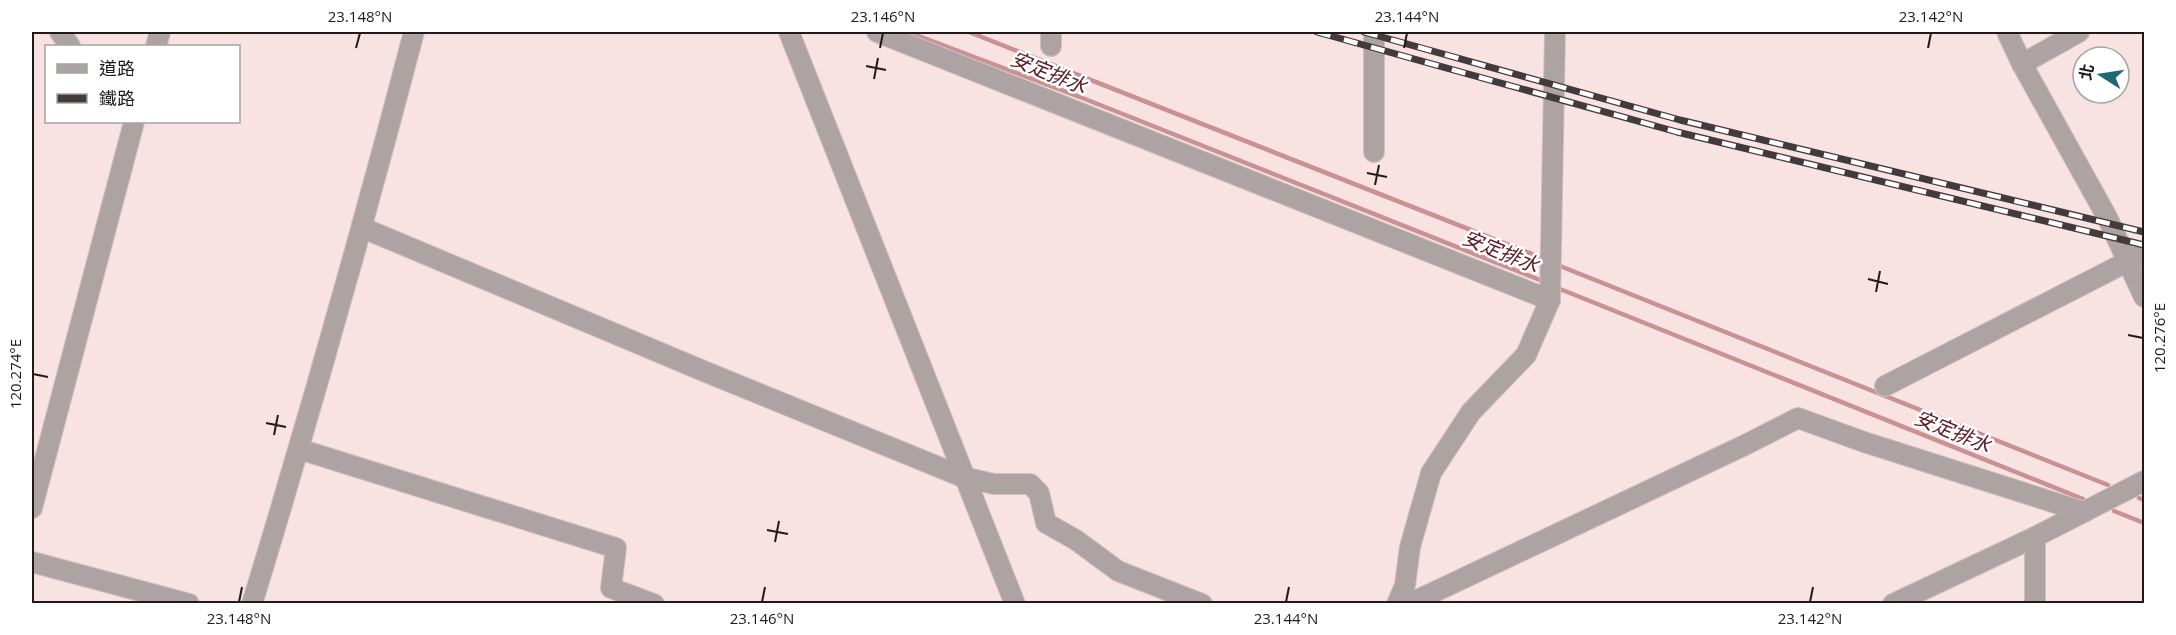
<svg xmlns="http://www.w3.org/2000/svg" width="2176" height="635" viewBox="0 0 2176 635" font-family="'Open Sans','Noto Sans TC',sans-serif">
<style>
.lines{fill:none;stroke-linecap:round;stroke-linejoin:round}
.stream{stroke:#c99193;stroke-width:4.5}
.minor-casing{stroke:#d1bebe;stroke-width:22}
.minor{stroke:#ada3a3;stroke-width:20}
.rail-casing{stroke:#443a3b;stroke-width:7}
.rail{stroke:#fff;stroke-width:4.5;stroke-dasharray:14;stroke-linecap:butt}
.ticks{fill:none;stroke:#21191a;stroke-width:2}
.labels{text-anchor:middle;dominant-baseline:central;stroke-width:5;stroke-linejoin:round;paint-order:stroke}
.water-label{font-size:20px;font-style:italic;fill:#5b1721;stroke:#fff}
.neatline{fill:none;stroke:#21191a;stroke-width:2}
.ticks-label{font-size:15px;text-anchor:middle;fill:#21191a}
</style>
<rect width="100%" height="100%" fill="#f8e2e2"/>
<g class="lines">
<!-- stream -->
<g class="stream">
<polyline points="908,32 1085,99 1545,282"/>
<polyline points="969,32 1547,260"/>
<polyline points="1555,264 2108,485"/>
<polyline points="1555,287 2083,499"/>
<polyline points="2139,498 2144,500"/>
<polyline points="2114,511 2144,523"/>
</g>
<!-- minor casing -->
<g class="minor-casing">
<g id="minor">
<polyline points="60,32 70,46"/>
<polyline points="789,32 1015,604"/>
<polyline points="877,32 1550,300"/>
<polyline points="2007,32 2022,64 2107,217 2144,297"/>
<polyline points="156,46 160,32"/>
<polyline points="1051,46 1051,32"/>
<polyline points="2022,64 2079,32"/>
<polyline points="1374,152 1374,32"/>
<polyline points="363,228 706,372 963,477 994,484 1030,484 1039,493 1046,523 1076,540 1118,571 1202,604"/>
<polyline points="1885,386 2144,253"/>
<polyline points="299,449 616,548 611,588 654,604"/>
<polyline points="32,508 134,122"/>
<polyline points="2035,537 2035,604"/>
<polyline points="32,562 189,604"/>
<path d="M 252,604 C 310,414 364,223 414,32"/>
<polyline points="1397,604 1405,585 1410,547 1431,473 1471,412 1526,355 1550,300 1555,32"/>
<polyline points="1409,604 1745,445 1798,418 1864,442 2084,512"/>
<polyline points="1893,604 2035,537 2144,481"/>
</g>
</g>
<!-- minor -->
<use href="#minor" class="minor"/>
<!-- rail casing -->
<g class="rail-casing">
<g id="rail">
<polyline points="1317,32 1677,132 2144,245"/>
<polyline points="1364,32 1680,120 2144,232"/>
</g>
</g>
<!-- rail -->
<use href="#rail" class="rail"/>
</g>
<!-- ticks -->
<path class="ticks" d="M 356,48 L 360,33M 880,48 L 883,33M 1404,48 L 1407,33M 1928,48 L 1931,33M 866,66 L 886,70M 874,79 L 878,58M 1367,173 L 1387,177M 1375,185 L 1379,165M 1868,279 L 1888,284M 1876,292 L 1880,271M 2128,335 L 2143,338M 33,374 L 48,377M 266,423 L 286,427M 274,435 L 278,415M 767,530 L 788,534M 775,542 L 779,521M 239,602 L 242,587M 762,602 L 765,587M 1286,602 L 1289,587M 1810,602 L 1813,587"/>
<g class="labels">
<!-- water labels -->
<g class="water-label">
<text transform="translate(1049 72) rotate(22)">安定排水</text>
<text transform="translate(1501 251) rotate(22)">安定排水</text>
<text transform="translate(1953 431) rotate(22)">安定排水</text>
</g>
</g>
<!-- border -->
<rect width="2176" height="635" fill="none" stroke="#ffffff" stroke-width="66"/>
<!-- legend -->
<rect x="45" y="45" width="195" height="78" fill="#ffffff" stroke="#a6a3a3" stroke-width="1.5"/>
<rect x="57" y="64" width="30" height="9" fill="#ada3a3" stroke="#a6a3a3" stroke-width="1.5"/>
<text x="99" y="75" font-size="18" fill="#21191a">道路</text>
<rect x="57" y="94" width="30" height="9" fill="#443a3b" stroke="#a6a3a3" stroke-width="1.5"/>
<text x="99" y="105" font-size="18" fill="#21191a">鐵路</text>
<!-- north arrow -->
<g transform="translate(2101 75) rotate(282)"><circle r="28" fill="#ffffff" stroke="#a6a3a3" stroke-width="1.5"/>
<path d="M0-4.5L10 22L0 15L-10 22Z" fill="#206875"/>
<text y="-9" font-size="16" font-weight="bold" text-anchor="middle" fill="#21191a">北</text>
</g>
<rect x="33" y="33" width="2110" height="569" class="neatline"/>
<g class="ticks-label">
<text x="360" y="22">23.148°N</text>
<text x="883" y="22">23.146°N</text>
<text x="1407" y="22">23.144°N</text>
<text x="1931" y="22">23.142°N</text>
<text transform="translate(2160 338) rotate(-90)" y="5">120.276°E</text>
<text transform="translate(16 374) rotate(-90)" y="5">120.274°E</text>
<text x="239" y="624">23.148°N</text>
<text x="762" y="624">23.146°N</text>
<text x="1286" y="624">23.144°N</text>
<text x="1810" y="624">23.142°N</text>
</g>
</svg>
